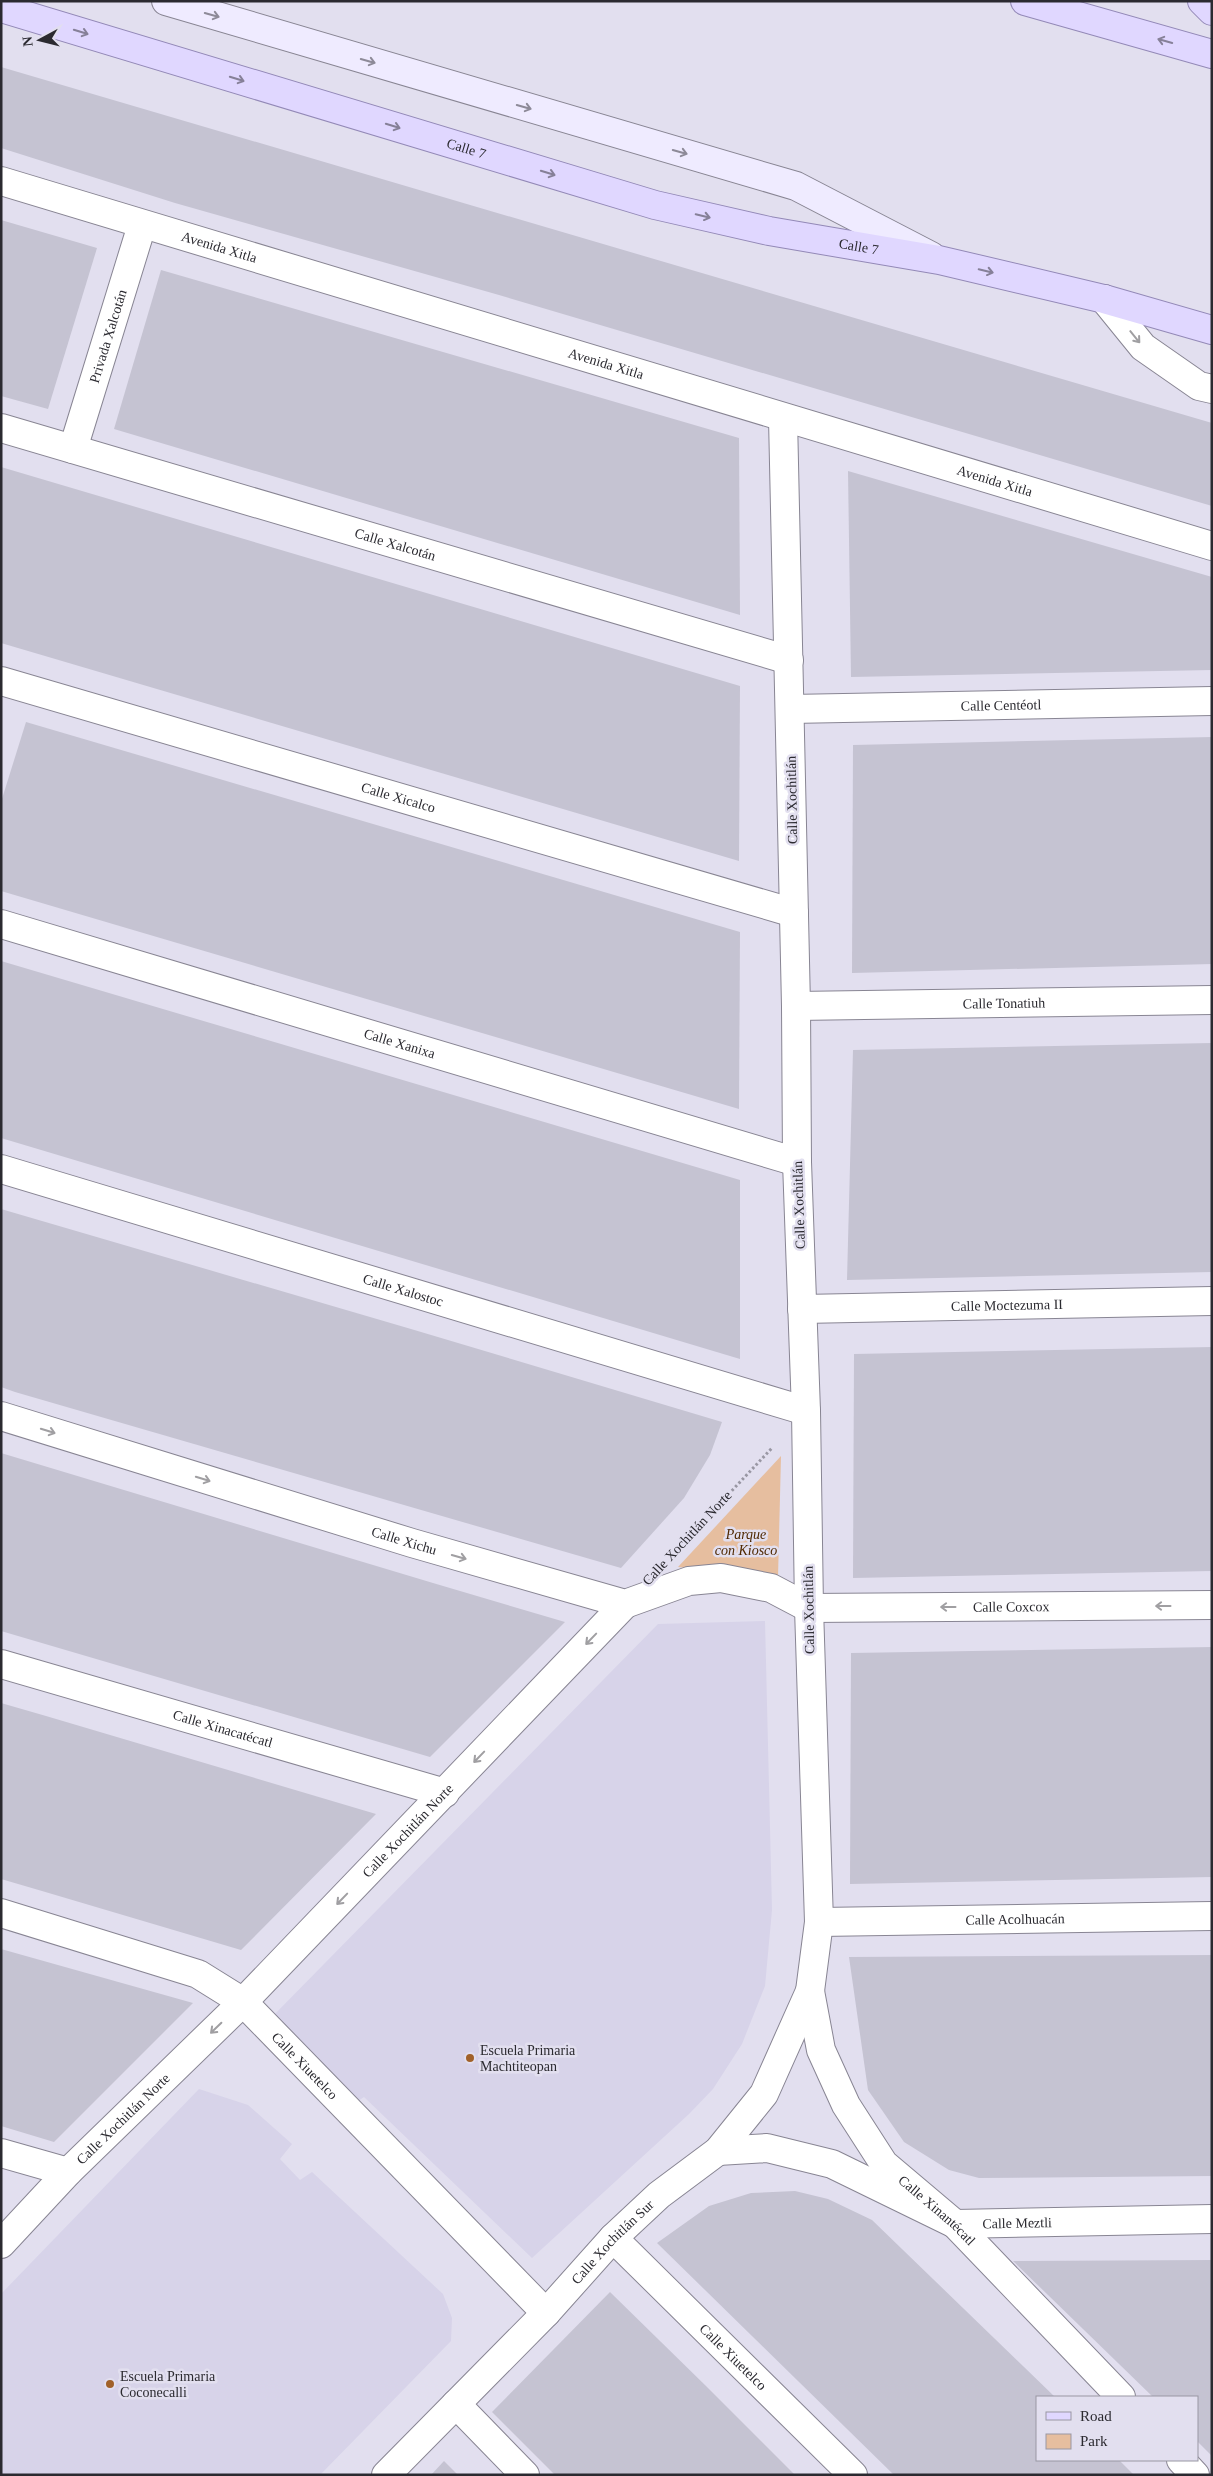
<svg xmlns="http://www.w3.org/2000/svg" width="1213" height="2476" viewBox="0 0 1213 2476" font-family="'Times New Roman',serif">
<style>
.built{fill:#d7d3e9}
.green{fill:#e6be9f}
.building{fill:#c5c3d2}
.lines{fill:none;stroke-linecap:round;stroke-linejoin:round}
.street-casing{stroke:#888593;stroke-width:30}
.secondary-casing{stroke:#888593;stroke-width:30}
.primary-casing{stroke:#9389b7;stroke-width:30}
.path{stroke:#9997a3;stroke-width:3;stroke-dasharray:2.5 2.5;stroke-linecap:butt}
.street{stroke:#fff;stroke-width:28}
.secondary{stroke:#efebff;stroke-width:28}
.primary{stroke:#e0d7ff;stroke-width:28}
.oneway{stroke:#8d8a98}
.oneway2{stroke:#868098}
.oneway3{stroke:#a09fa2}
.poi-dot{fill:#a16129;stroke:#e2dfef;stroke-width:2}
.labels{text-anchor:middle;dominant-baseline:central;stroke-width:5;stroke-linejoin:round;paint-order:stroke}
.street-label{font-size:14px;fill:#2b2a30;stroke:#e2dfef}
.park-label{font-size:14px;font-style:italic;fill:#4f2800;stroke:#e2dfef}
.poi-label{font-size:14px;fill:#2b2a30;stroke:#e2dfef;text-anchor:start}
</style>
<rect width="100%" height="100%" fill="#e2dfef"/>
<!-- built -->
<g class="built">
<polygon points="765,1621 772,1910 765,1986 742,2044 713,2089 689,2114 532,2258 364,2097 355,2103 269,2020 658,1624"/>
<polygon points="199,2089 248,2105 292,2144 280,2159 300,2180 312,2172 443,2294 452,2318 451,2341 320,2475 1,2475 1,2294"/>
</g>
<!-- green -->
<polygon class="green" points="781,1456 778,1578 678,1567"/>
<!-- building -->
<g class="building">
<polygon points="1,67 1212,423 1212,506 499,295 175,203 1,148"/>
<polygon points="1,220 97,248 48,409 1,396"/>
<polygon points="161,270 739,438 740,615 114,429"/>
<polygon points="1,467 740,686 739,861 1,643"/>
<polygon points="848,471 1212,577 1212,670 851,677"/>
<polygon points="26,722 740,932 739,1109 1,891 1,802"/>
<polygon points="1212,737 1212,964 852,973 853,745"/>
<polygon points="1,961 740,1180 740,1359 1,1138"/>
<polygon points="1212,1043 1212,1272 847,1280 853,1050"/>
<polygon points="1,1209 411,1329 722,1422 710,1455 684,1498 621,1568 15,1392 1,1387"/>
<polygon points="1212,1347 1212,1571 853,1578 854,1354"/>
<polygon points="1,1453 433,1583 565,1622 430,1757 1,1631"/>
<polygon points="1212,1647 1212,1877 850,1884 851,1653"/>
<polygon points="1,1703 46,1716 376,1814 241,1950 42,1891 1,1879"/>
<polygon points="1,1949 193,2003 54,2142 1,2126"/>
<polygon points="1212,1955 1212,2176 979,2178 949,2170 904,2142 868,2090 849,1957"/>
<polygon points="795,2191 828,2199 872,2220 1055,2397 1037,2397 1037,2460 1119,2460 1134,2475 894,2475 657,2243 709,2206 751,2193"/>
<polygon points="1212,2260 1212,2456 1197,2441 1197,2397 1153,2397 1013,2261"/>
<polygon points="610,2292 707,2387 795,2475 555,2475 492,2412"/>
<polygon points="444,2461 458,2475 431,2475"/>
</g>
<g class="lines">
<!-- street casing -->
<g class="street-casing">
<g id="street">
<path id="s1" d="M 1,181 L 1212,546"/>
<polyline points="1104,299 1143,347 1199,386 1212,389"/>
<path id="s2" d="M 1,428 L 789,660"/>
<path id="s3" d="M 73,449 L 142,225"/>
<path id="s4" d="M 1,681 L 794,913"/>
<path id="s5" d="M 790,709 L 1212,701"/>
<path id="s6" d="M 1,924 L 797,1162"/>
<path id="s7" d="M 796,1006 L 1212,1000"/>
<path id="s8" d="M 1,1169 L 806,1411"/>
<path id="s9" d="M 802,1309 L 1212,1301"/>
<path id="s10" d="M 1,1416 L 412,1543 L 625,1604 L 689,1581 L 721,1578 L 771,1588 L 809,1608 L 1212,1605"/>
<path id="s11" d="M 1,1664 L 445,1793"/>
<path id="s12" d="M 1,1913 L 198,1974 L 243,2002 L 546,2313"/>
<path id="s13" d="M 819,1922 L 1212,1916"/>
<path id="s14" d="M 810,1991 L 821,2050 L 846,2105 L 884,2164 L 955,2224 L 1121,2397"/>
<path id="s15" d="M 718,2151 L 767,2148 L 832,2164 L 955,2224 L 1212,2219"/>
<polyline points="1,2153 68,2172"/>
<path id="s16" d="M 613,2238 L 853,2475"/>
<path id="s17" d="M 1,2244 L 68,2172 L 243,2002 L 625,1604"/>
<polyline points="456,2404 525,2475"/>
<polyline points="1181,2460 1195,2475"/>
<path id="s18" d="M 386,2475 L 546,2313 L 613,2238 L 659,2195 L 718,2151 L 764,2094 L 810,1991 L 819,1922 L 809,1608 L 806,1411 L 797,1162 L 796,1006 L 783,418"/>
</g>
</g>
<!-- secondary casing -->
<g class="secondary-casing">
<polyline id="secondary" points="166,1 796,186 931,256"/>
</g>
<!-- primary casing -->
<g class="primary-casing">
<g id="primary">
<polyline points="1025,1 1212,54"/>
<polyline points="1202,1 1212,11"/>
<path id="s19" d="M 1,8 L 655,205 L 769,231 L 939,260 L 1104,299 L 1212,330"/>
</g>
</g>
<!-- path -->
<polyline class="path" points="677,1549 772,1448"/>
<!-- street -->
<use href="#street" class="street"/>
<!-- secondary -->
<use href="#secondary" class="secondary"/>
<!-- primary -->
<use href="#primary" class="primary"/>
</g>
<!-- one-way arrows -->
<defs><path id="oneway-shaft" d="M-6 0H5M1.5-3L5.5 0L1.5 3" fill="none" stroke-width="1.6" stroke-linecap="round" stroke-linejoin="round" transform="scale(1.25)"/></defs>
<g class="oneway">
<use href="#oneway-shaft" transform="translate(212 15) rotate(16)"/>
<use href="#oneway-shaft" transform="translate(368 61) rotate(16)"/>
<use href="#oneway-shaft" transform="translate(524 107) rotate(16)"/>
<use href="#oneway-shaft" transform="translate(680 152) rotate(16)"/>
</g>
<g class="oneway2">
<use href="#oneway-shaft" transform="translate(81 32) rotate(17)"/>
<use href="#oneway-shaft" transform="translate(1165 41) rotate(-164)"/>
<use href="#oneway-shaft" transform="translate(237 79) rotate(17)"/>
<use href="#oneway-shaft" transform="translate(393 126) rotate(17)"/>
<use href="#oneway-shaft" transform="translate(548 173) rotate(17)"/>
<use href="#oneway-shaft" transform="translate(703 216) rotate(13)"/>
<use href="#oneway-shaft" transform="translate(986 271) rotate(13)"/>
</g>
<g class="oneway3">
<use href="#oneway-shaft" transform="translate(1135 337) rotate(51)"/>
<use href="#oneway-shaft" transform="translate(48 1431) rotate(17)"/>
<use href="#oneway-shaft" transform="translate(203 1479) rotate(17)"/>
<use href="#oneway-shaft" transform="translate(459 1557) rotate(16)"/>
<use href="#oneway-shaft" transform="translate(1163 1606) rotate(180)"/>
<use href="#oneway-shaft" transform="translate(948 1607) rotate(180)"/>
<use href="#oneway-shaft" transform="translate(591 1639) rotate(134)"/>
<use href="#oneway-shaft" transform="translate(479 1757) rotate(134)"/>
<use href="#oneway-shaft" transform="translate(342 1899) rotate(134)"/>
<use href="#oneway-shaft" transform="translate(216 2028) rotate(136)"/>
</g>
<!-- markers -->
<g class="poi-dot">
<circle cx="470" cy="2058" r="5"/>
<circle cx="110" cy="2384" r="5"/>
</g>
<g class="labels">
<!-- street labels -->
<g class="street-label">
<text stroke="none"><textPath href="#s19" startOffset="486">Calle 7</textPath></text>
<text stroke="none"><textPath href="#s19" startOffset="891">Calle 7</textPath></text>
<text stroke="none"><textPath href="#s1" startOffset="228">Avenida Xitla</textPath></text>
<text stroke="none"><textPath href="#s3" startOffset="118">Privada Xalcotán</textPath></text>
<text stroke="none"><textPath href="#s1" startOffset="632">Avenida Xitla</textPath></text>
<text stroke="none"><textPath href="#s1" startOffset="1038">Avenida Xitla</textPath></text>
<text stroke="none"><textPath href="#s2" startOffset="411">Calle Xalcotán</textPath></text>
<text stroke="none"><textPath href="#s5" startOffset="211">Calle Centéotl</textPath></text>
<text stroke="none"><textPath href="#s4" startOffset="414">Calle Xicalco</textPath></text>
<text transform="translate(792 800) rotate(-91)">Calle Xochitlán</text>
<text stroke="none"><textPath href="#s7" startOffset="208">Calle Tonatiuh</textPath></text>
<text stroke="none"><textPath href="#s6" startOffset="416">Calle Xanixa</textPath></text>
<text transform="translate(799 1205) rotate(-92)">Calle Xochitlán</text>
<text stroke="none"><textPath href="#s8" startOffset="420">Calle Xalostoc</textPath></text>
<text stroke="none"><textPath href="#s9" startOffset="205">Calle Moctezuma II</textPath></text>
<text transform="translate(687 1538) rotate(-47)">Calle Xochitlán Norte</text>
<text stroke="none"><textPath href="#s10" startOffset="422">Calle Xichu</textPath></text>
<text stroke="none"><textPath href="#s10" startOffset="1048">Calle Coxcox</textPath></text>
<text transform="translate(809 1610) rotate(-91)">Calle Xochitlán</text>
<text stroke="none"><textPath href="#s11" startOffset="231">Calle Xinacatécatl</textPath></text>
<text stroke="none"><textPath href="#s17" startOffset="580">Calle Xochitlán Norte</textPath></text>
<text stroke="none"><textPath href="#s13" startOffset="196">Calle Acolhuacán</textPath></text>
<text stroke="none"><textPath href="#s12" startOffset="348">Calle Xiuetelco</textPath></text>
<text stroke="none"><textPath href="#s17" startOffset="175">Calle Xochitlán Norte</textPath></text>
<text stroke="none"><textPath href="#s14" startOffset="261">Calle Xinantécatl</textPath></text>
<text stroke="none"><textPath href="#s15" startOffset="315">Calle Meztli</textPath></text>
<text stroke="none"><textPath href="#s18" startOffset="325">Calle Xochitlán Sur</textPath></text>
<text stroke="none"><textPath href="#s16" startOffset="169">Calle Xiuetelco</textPath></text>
</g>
<!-- park labels -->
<g class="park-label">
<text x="746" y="1534">Parque<tspan x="746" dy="16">con Kiosco</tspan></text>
</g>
<!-- poi labels -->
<g class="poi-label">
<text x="480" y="2050">Escuela Primaria<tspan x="480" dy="16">Machtiteopan</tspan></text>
<text x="120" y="2376">Escuela Primaria<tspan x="120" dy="16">Coconecalli</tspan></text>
</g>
</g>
<!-- border -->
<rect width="1213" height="2476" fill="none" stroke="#2b2a30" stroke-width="5"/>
<!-- legend -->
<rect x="1036" y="2396" width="162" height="65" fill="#e2dfef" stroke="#9997a3"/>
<rect x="1046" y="2412" width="25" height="8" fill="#e0d7ff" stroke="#9997a3"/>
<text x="1080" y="2421" font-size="15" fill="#2b2a30">Road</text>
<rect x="1046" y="2434" width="25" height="15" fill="#e6be9f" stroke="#9997a3"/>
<text x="1080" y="2446" font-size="15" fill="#2b2a30">Park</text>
<!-- north arrow -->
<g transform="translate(40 40) rotate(263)" stroke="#e2dfef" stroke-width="4" paint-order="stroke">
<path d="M0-4L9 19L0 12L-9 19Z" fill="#2b2a30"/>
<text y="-8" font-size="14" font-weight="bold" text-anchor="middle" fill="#2b2a30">N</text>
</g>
</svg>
